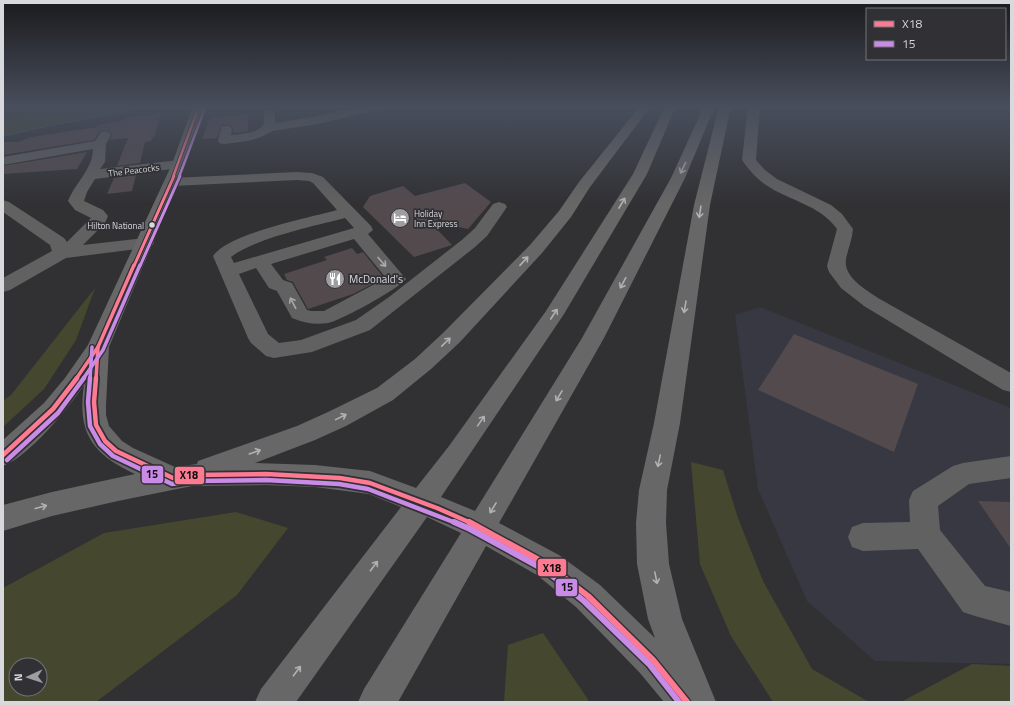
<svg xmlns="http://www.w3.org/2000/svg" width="1014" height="705" viewBox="0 0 1014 705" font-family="'Titillium Web',sans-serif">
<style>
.built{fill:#373841}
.green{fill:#45482e;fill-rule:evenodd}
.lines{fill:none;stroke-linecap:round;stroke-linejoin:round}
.stream{fill:#3c4f6f;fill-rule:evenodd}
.building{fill:#534a4e}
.minor{fill:#616161;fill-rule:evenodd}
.highway{fill:#686767;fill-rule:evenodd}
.bus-1-far4-casing{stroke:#303035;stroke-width:4}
.bus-1-far3-casing{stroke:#303035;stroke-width:5}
.bus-1-far2-casing{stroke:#303035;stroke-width:6}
.bus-1-far1-casing{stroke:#303035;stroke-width:8}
.bus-1-casing{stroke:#303035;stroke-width:9}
.bus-2-far4-casing{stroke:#303035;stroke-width:4}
.bus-2-far3-casing{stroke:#303035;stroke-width:5}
.bus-2-far2-casing{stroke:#303035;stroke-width:6}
.bus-2-far1-casing{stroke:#303035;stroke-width:8}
.bus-2-casing{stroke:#303035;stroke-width:9}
.bus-1-far4{stroke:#fe7a93;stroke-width:2.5}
.bus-1-far3{stroke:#fe7a93;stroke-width:3}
.bus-1-far2{stroke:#fe7a93;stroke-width:3.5}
.bus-1-far1{stroke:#fe7a93;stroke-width:4.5}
.bus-1{stroke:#fe7a93;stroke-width:6}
.bus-2-far4{stroke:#ca8be6;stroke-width:2.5}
.bus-2-far3{stroke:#ca8be6;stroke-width:3}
.bus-2-far2{stroke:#ca8be6;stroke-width:3.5}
.bus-2-far1{stroke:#ca8be6;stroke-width:4.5}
.bus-2{stroke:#ca8be6;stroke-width:6}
.oneway{stroke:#b1b1b3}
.oneway2{stroke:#a8a9ab}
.bus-dot{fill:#d8d9dc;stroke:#303035;stroke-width:1.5}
.labels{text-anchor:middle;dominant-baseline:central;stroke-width:3.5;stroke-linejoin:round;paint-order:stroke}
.far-street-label{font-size:9px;fill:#d8d9dc;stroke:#303035}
.far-poi-label{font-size:9px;fill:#d8d9dc;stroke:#303035;text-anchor:start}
.far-bus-label{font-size:9px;fill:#d8d9dc;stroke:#303035;text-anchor:end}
.poi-label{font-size:11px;fill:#d8d9dc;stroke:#303035;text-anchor:start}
.line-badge{stroke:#303035;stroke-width:1.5}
.pale-badge-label{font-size:11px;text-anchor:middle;font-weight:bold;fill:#111}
</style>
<rect width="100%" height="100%" fill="#313134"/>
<!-- built -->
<g class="built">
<polygon points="3,106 19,106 35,110 3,119"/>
<polygon points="760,307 1011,408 1011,664 875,661 807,601 758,489 735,315"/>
</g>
<!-- green -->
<g class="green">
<polygon points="19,106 121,106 130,108 125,114 46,126 3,136 3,119 34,110"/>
<polygon points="95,288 76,340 44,389 3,427 3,401 11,395"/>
<polygon points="691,462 723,470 738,518 763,581 812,669 869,702 773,702 731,636 700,564"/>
<path d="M 236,512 L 288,528 L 237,595 L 96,702 L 3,702 L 3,588 L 104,533 ZM 16,665 L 40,665 L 40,689 L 16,689 Z"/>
<polygon points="543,633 587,698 589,702 504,702 508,645"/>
<polygon points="972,664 1011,666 1011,702 901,702"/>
</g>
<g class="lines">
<!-- stream -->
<path class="stream" d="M 136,106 L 143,106 L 85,120 L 46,127 L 3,137 L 3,135 C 47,125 92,117 136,106 Z"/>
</g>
<!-- building -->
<g class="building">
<polygon points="160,114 155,135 151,141 145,142 140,163 117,166 128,138 110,140 112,134 109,131 105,130 100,131 94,140 3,155 3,142 18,142 31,137 97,127 97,125 121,121 128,117"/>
<polygon points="248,114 248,131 233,133 233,129 231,125 222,124 217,138 202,139 210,118"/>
<polygon points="87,152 77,169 3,174 3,166"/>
<polygon points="136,175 132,191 107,194 114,178"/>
<polygon points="465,183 491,202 468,229 429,221 452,245 414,257 363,207 370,196 403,186 415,196"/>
<polygon points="352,248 357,254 363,252 384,278 353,294 308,309 293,282 287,280 284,274 327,260 324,257"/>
<polygon points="794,334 918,384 894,452 758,390"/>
<polygon points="978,501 1011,502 1011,549"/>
</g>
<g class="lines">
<!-- minor -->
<g class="minor">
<path d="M 363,106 L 386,106 L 385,108 L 318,124 L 272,131 C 258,141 241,142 224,144 L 219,143 L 218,140 L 222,126 L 230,126 L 232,129 L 231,135 C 240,134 261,134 264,122 C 265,118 262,114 265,110 L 273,110 L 275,112 L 275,123 L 318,116 Z"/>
<path d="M 748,106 L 760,106 L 756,160 L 765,170 L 777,179 L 831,205 L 842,214 L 853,229 C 852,240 848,249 846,259 C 843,277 865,289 878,298 L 1011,373 L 1011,392 L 1003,390 L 864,306 L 841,288 L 829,272 L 827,266 L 837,229 C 819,204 789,201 766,185 C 756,178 749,170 742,160 Z"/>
<path d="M 105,131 L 109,132 L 111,135 L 106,144 L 105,162 L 100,169 L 179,160 L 184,161 L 186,164 L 184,167 L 179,168 L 95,179 L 87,192 L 84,201 L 103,210 L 108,216 L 105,223 L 83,245 L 145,238 L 151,239 L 154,243 L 151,247 L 145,248 L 66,258 L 10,290 L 3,292 L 3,278 L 52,251 L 50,245 L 3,212 L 3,200 L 9,202 L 64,238 L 67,242 L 91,218 L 75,210 L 68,201 C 75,183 93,169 93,149 L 3,165 L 3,157 L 95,141 L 101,132 Z"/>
<path d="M 297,172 L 312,173 L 323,177 L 371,226 L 373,230 L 368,234 L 406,279 C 400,288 340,321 328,323 C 315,325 304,323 292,318 L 277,291 L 269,288 L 256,268 L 239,274 L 268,334 L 279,343 L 301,340 L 356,320 L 389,297 L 463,239 L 475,228 L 493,204 L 499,202 L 505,204 L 507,207 L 487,236 L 475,247 L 370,330 L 312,352 L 274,358 L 266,356 L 251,343 L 248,338 L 213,256 C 229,233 309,218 337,210 L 313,183 L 309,181 L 297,180 L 172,186 L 167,185 L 165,182 L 167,179 L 172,178 ZM 345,218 L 354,228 L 234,263 L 231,257 C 256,238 314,226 345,218 ZM 354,239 L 386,278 L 324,311 L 311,311 L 307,310 L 292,283 L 283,280 L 271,264 Z"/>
<polygon points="1011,456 1011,478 969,484 938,506 940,530 985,586 1011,592 1011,626 975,616 963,612 918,549 863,551 852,547 848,537 852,527 863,523 910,522 909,500 913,491 953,466 963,463"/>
</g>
<!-- highway -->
<path class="highway" d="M 193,106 L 204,106 L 186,164 L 109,347 L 106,405 L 106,415 L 109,426 L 122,441 L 133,448 L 175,467 L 197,464 L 198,461 L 297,426 L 328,412 L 377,388 L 415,359 L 443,333 L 530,245 L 559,211 L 579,182 L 640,106 L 651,106 L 590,187 L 571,217 L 542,253 L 459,343 L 431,369 L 393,400 L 346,426 L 315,440 L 255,463 L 315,465 L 370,471 L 416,488 L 449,446 L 546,311 L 633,174 L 665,106 L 676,106 L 647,174 L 564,314 L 441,497 L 475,511 L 582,338 L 671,178 L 704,106 L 715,106 L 685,178 L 604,338 L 499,523 L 559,555 L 600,585 L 655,638 L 648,619 L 637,564 L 636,523 L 639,490 L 654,423 L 694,205 L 719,106 L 731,106 L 710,205 L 680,423 L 667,490 L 666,523 L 669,564 L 682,619 L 716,702 L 664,702 L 640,673 L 576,607 L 537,575 L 486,546 L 398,702 L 358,702 L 364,689 L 461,533 L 427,517 L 296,702 L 255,702 L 261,689 L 401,507 L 369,494 L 315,487 L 266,485 L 192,486 L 118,501 L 52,516 L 3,531 L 3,505 L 52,492 L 135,474 C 92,454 77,433 84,385 C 69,408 28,457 3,466 L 3,440 L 44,403 L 65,378 L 88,345 L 172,164 Z"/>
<!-- bus-1-far4 casing -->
<g class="bus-1-far4-casing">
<polyline id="bus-1-far4" points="173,177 199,106"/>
</g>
<!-- bus-1-far3 casing -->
<g class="bus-1-far3-casing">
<polyline id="bus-1-far3" points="134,266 174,176"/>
</g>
<!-- bus-1-far2 casing -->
<g class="bus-1-far2-casing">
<g id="bus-1-far2">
<polyline points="76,379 98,347 134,265"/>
<polyline points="96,379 98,347"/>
</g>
</g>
<!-- bus-1-far1 casing -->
<g class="bus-1-far1-casing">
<g id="bus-1-far1">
<polyline points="96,378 94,402 96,425 105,441 116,451 173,478 192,475 266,474 340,478 370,483 437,508 471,523"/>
<polyline points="3,455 53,409 77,378"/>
</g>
</g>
<!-- bus-1 casing -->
<g class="bus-1-casing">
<polyline id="bus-1" points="469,522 548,565 588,596 653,660 687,702"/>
</g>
<!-- bus-2-far4 casing -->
<g class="bus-2-far4-casing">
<polyline id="bus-2-far4" points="179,177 205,108"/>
</g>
<!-- bus-2-far3 casing -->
<g class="bus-2-far3-casing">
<polyline id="bus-2-far3" points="140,266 180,176"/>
</g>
<!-- bus-2-far2 casing -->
<g class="bus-2-far2-casing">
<g id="bus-2-far2">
<polyline points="83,379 103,350 140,265"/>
<polyline points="90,379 92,347"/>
</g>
</g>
<!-- bus-2-far1 casing -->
<g class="bus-2-far1-casing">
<g id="bus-2-far1">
<polyline points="90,378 88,402 90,426 100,444 113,456 172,484 193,481 266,480 339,484 368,489 456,523"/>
<polyline points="7,460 58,413 84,378"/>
</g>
</g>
<!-- bus-2 casing -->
<g class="bus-2-casing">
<polyline id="bus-2" points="454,522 470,529 545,570 584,601 649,664 679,702"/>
</g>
<!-- bus-1-far4 -->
<use href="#bus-1-far4" class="bus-1-far4"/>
<!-- bus-1-far3 -->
<use href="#bus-1-far3" class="bus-1-far3"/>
<!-- bus-1-far2 -->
<use href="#bus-1-far2" class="bus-1-far2"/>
<!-- bus-1-far1 -->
<use href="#bus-1-far1" class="bus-1-far1"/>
<!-- bus-1 -->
<use href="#bus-1" class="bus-1"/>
<!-- bus-2-far4 -->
<use href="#bus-2-far4" class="bus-2-far4"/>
<!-- bus-2-far3 -->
<use href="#bus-2-far3" class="bus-2-far3"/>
<!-- bus-2-far2 -->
<use href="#bus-2-far2" class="bus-2-far2"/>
<!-- bus-2-far1 -->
<use href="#bus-2-far1" class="bus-2-far1"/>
<!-- bus-2 -->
<use href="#bus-2" class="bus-2"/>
</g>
<!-- one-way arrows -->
<defs><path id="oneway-shaft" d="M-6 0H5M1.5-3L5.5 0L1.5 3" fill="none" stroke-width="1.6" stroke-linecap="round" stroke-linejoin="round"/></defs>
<g class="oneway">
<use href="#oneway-shaft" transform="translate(683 168) rotate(115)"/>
<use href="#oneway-shaft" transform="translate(622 203) rotate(-59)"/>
<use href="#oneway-shaft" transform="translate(700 212) rotate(99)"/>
<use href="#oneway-shaft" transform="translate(524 261) rotate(-47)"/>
<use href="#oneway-shaft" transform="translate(623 283) rotate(118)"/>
<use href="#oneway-shaft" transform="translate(685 307) rotate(100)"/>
<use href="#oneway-shaft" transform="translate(554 314) rotate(-57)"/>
<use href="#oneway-shaft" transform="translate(446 342) rotate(-44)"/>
<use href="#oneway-shaft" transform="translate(559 396) rotate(120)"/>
<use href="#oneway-shaft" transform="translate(341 417) rotate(-26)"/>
<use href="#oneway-shaft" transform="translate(481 421) rotate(-55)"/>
<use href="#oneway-shaft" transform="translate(255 452) rotate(-20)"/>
<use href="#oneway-shaft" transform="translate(659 461) rotate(102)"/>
<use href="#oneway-shaft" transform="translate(41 507) rotate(-15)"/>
<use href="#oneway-shaft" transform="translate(493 508) rotate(121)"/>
<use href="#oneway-shaft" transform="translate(374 566) rotate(-53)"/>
<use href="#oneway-shaft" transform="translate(656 578) rotate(79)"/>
<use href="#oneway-shaft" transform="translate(297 671) rotate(-53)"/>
</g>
<g class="oneway2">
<use href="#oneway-shaft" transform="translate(382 262) rotate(49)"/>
<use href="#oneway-shaft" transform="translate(293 303) rotate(-117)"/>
</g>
<!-- sky -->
<linearGradient id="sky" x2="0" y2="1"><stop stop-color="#1b1b1d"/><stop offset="0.52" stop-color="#484e5c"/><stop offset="1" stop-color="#484e5c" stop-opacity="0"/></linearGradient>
<rect width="1014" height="205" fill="url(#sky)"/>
<!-- icons -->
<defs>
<g id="hotel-disc" transform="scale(1)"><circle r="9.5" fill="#9e9ea1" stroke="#303035"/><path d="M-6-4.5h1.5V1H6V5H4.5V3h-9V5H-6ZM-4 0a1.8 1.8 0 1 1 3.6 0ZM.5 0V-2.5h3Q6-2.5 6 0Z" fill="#fff"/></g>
<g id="restaurant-disc" transform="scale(1)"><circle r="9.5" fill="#9e9ea1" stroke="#303035"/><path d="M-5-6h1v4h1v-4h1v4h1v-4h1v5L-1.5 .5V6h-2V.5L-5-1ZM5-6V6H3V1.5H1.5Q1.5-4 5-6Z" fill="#fff"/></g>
</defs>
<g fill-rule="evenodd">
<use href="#hotel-disc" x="400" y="218"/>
<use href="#restaurant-disc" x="335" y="279"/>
</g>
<!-- markers -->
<circle class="bus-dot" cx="152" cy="225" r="3.5"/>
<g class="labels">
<!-- far-street labels -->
<g class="far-street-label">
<text transform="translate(134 170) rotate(-7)">The Peacocks</text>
</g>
<!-- far-poi labels -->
<g class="far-poi-label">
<text x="414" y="213">Holiday<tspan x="414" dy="10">Inn Express</tspan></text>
</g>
<!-- far-bus labels -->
<g class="far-bus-label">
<text x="144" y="225">Hilton National</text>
</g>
<!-- poi labels -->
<g class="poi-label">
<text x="349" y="279">McDonald's</text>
</g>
</g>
<g class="line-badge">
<rect x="141" y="465" width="23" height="19" rx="4" fill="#ca8be6"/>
<rect x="174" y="466" width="31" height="19" rx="4" fill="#fe7a93"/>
<rect x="537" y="558" width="30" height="19" rx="4" fill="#fe7a93"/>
<rect x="555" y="578" width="23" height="19" rx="4" fill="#ca8be6"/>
</g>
<g class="pale-badge-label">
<text x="152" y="478">15</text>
<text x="189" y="479">X18</text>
<text x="552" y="572">X18</text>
<text x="567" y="591">15</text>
</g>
<!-- border -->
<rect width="1014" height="705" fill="none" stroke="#d8d9dc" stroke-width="8"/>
<!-- legend -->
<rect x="866" y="8" width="140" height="52" fill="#303035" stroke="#737478"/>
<rect x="874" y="21" width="20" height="6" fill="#fe7a93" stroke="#737478"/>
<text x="902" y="28" font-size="12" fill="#d8d9dc">X18</text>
<rect x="874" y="41" width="20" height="6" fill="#ca8be6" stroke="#737478"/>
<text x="902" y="48" font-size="12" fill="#d8d9dc">15</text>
<!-- north arrow -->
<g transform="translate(28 677) rotate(267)"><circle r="19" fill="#303035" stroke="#737478"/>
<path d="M0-3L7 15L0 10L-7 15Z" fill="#9e9ea1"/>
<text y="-6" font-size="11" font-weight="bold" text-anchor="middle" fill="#d8d9dc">N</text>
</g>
</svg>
